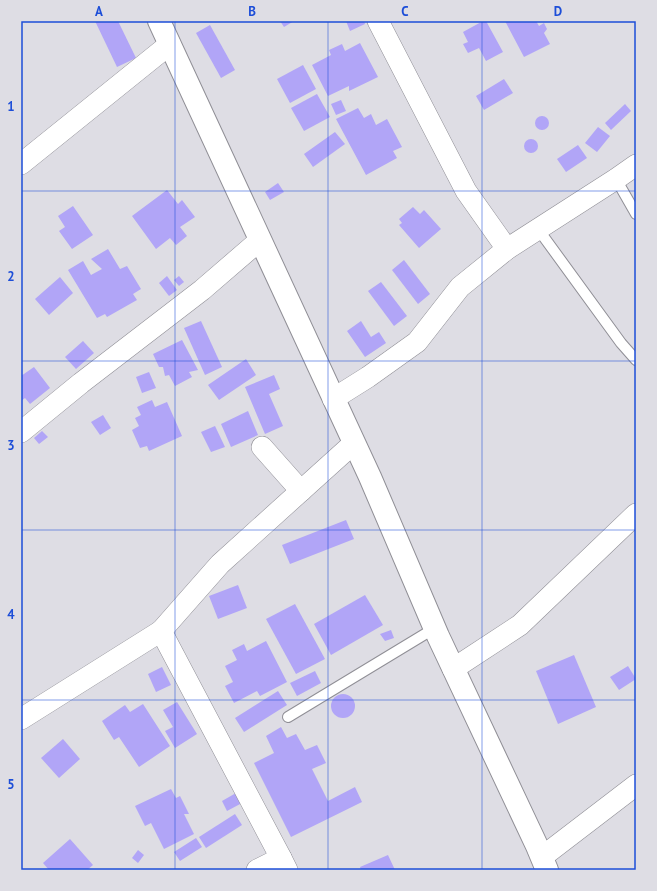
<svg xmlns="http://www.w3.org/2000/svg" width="657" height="891" viewBox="0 0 657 891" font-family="'PT Sans',sans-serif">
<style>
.building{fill:#b1a5f7}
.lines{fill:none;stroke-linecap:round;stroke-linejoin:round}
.lane-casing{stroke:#908f96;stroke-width:12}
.street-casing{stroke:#908f96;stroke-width:22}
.secondary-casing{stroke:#908f96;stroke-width:24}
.lane{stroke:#fff;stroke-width:10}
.street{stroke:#fff;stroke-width:21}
.secondary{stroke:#fff;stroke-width:22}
.grid{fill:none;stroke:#1d4ed8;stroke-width:1;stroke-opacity:0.55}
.neatline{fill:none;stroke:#1d4ed8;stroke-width:1.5}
.grid-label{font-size:13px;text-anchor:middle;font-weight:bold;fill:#1d4ed8}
</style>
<rect width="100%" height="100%" fill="#dedde4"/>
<!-- building -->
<g class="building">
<polygon points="95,21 118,21 136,58 117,67"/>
<polygon points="280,21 294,21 284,27"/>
<polygon points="346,21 364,21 365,24 350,31"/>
<polygon points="483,21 486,21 503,52 486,61 479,48 468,53 463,44 468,42 463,32"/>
<polygon points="505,21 536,21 539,26 544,23 547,29 544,33 550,44 524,57"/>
<polygon points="210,25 235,70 221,78 196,33"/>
<polygon points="360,43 378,77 349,91 349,86 328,96 312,65 331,55 329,50 342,44 345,51"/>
<polygon points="303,65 316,89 290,103 277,79"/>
<polygon points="504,79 513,93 484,110 476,96"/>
<polygon points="317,94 330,117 304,131 291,108"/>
<polygon points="341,100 346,111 336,115 331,104"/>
<polygon points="625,104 631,111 611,130 605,123"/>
<polygon points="358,108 364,118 371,114 376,125 387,119 402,147 393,151 397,158 366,175 336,119"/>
<circle cx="542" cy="123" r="7"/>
<polygon points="598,127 610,136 597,152 585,143"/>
<polygon points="335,132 345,144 313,167 304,154"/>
<circle cx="531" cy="146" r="7"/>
<polygon points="578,145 587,158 566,172 557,159"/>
<polygon points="278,183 284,192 270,200 265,192"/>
<polygon points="167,190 178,204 182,200 195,217 180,227 187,236 176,245 170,238 156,249 132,216"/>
<polygon points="73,206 93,235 72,249 59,231 65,227 58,216"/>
<polygon points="413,207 420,214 424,210 441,229 419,248 399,225 402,223 399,219"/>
<polygon points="108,249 120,269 127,266 141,289 133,294 137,300 107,317 105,314 97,318 68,270 83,261 91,275 102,269 91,259"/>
<polygon points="404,260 430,294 418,304 392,270"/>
<polygon points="167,276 177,290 169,296 159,283"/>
<polygon points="179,276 184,282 179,286 174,280"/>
<polygon points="60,277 73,293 49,315 35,299"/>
<polygon points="381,282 407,316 394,326 368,291"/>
<polygon points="201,321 222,367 205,375 184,328"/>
<polygon points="361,321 371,337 379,332 386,343 365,357 347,331"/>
<polygon points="182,340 198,370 189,372 192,377 175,386 169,375 165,376 163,367 159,367 153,354"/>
<polygon points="83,341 94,353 76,369 65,357"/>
<polygon points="246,359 256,375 219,400 208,385"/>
<polygon points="34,367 50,388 30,404 25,398 21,401 21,376"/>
<polygon points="149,372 156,388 142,393 136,377"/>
<polygon points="274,375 280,389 269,394 283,426 265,434 245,387"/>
<polygon points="152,400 155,407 167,402 182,436 149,451 147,446 140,448 132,430 139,426 135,418 141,415 137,407"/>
<polygon points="248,411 258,435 231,447 221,424"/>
<polygon points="103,415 111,428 100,435 91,422"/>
<polygon points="215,426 225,447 211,452 201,432"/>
<polygon points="42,431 48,437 39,444 34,438"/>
<polygon points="346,520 354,539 290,564 282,545"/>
<polygon points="238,585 247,608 218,619 209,596"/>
<polygon points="365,595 383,625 331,655 314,624"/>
<polygon points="295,604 325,659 296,674 266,619"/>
<polygon points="391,630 394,638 385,641 380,634"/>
<polygon points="266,641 287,682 260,696 257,691 234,703 225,686 233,682 225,666 237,660 232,650 244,644 247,651"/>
<polygon points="574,655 596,707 558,724 536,671"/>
<polygon points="628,666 636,679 619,690 610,677"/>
<polygon points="162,667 171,685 156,692 148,674"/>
<polygon points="315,671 321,683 297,696 290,683"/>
<polygon points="278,691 287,705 244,732 235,718"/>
<circle cx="343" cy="706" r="12"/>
<polygon points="177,702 197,734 175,748 165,731 173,727 163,710"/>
<polygon points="143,704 170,746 139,767 119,737 114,740 102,721 125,705 130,712"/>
<polygon points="281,727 287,738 296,734 305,750 317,745 326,763 312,769 328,801 355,787 362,802 291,837 254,763 274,753 266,736"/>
<polygon points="63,739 80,759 59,778 41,758"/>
<polygon points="171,789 176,798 180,796 189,814 184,814 194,834 164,849 151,823 145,826 135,806"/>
<polygon points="236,793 242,803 227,811 222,801"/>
<polygon points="235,814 242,825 206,848 199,837"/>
<polygon points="196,838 202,847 180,861 174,852"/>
<polygon points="70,839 93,865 87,870 49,870 43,863"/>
<polygon points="138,850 144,855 138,863 132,858"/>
<polygon points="388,855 395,870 361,870 360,867"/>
</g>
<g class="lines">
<!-- lane casing -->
<g class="lane-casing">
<g id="lane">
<polyline points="616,179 636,214"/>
<polyline points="538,229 621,343 636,360"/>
<polyline points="288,717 435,628"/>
</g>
</g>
<!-- street casing -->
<g class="street-casing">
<g id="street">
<polyline points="378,21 466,191 507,249"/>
<polyline points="21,164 170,44"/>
<polyline points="333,399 368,377 417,342 460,287 507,249 616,179 636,165"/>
<polyline points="21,432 81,383 202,290 260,240"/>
<polyline points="262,447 301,491"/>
<polyline points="161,631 220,564 354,443"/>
<polyline points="453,669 520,625 636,514"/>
<polyline points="21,719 161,631 281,858"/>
<polyline points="542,857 636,785"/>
<polyline points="257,870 281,858 287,870"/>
</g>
</g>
<!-- secondary casing -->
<g class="secondary-casing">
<polyline id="secondary" points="159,21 370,477 438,636 537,846 547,870"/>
</g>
<!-- lane -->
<use href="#lane" class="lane"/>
<!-- street -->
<use href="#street" class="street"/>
<!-- secondary -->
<use href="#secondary" class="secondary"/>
</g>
<!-- grid -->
<path class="grid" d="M 175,21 L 175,870M 328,21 L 328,870M 482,21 L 482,870M 21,191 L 636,191M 21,361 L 636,361M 21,530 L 636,530M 21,700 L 636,700"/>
<!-- border -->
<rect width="657" height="891" fill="none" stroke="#dedde4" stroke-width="44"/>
<rect x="22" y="22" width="613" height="847" class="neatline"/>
<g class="grid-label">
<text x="99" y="16">A</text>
<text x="252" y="16">B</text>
<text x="405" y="16">C</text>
<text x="558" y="16">D</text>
<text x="11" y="111">1</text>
<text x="11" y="281">2</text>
<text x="11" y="450">3</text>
<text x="11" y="619">4</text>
<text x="11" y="789">5</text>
</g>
</svg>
